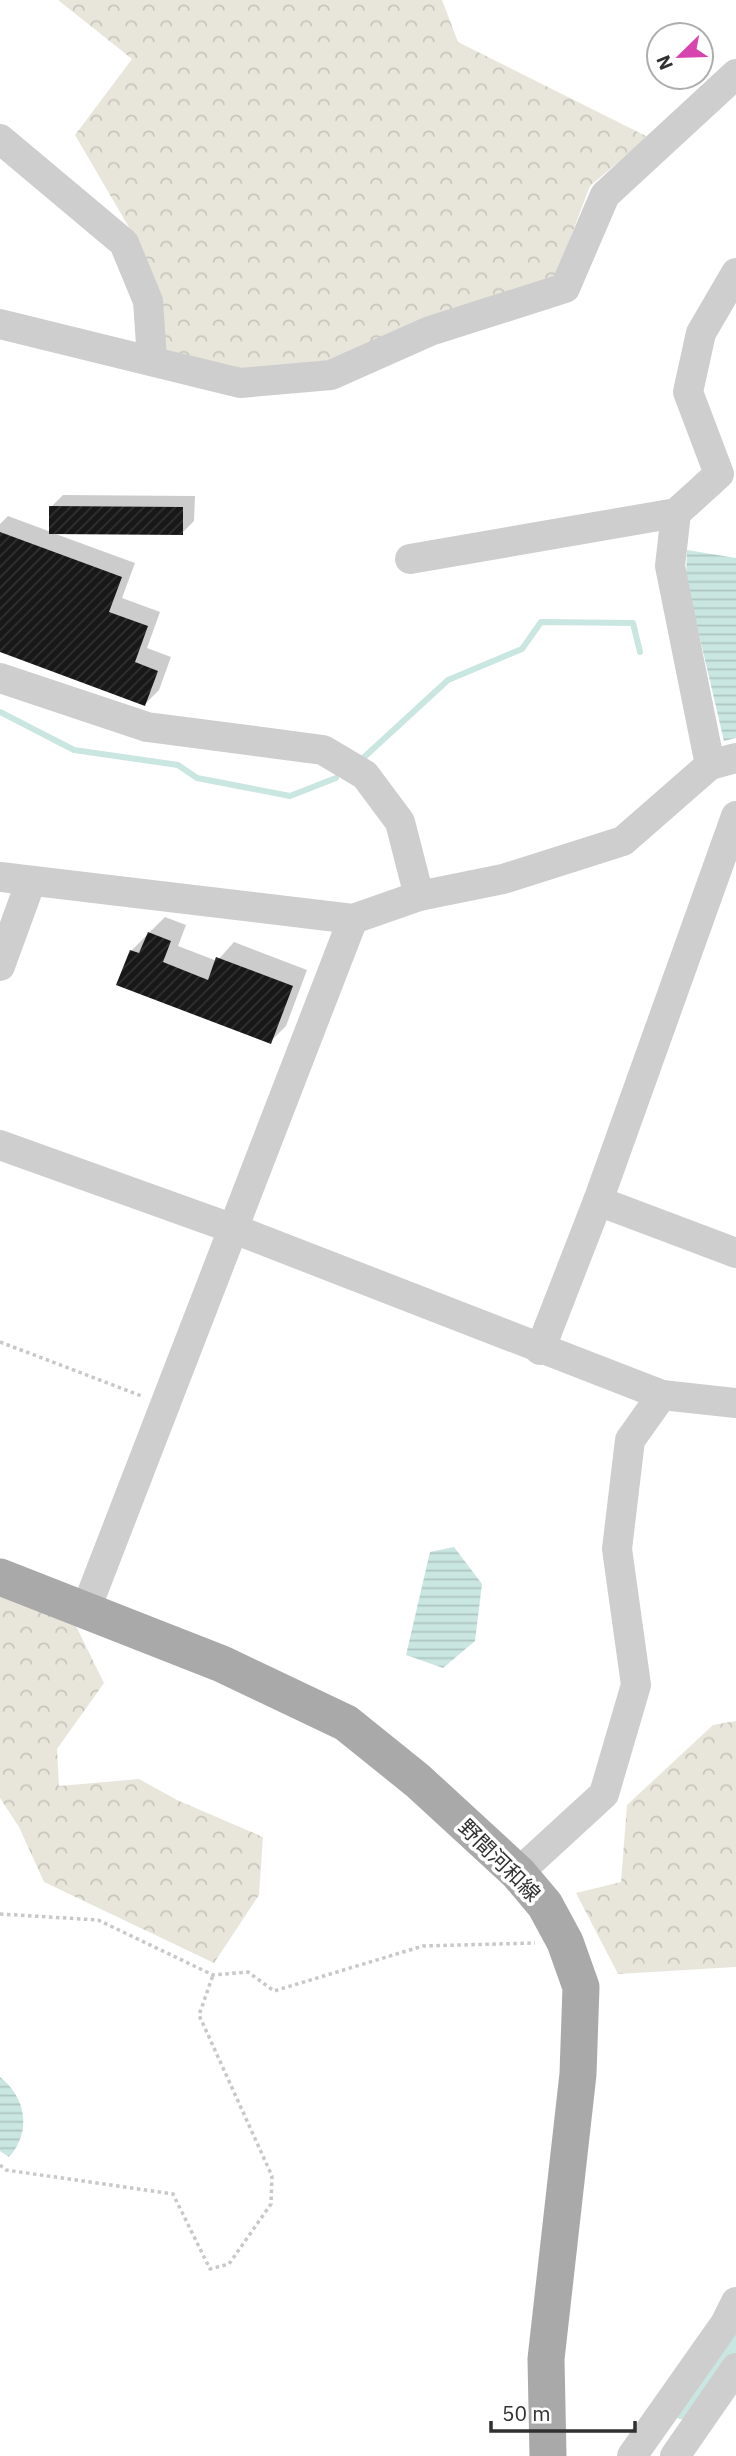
<svg xmlns="http://www.w3.org/2000/svg" width="736" height="2456" viewBox="0 0 736 2456" font-family="'IBM Plex Sans','Noto Sans JP',sans-serif">
<style>
.forest{fill:url(#forest-crowns)}
.water{fill:url(#water-rules)}
.shadow{fill:#0003}
.lines{fill:none;stroke-linecap:round;stroke-linejoin:round}
.stream{stroke:#c9e6e0;stroke-width:6}
.canal{stroke:#c9e6e0;stroke-width:21}
.building{fill:url(#building-hatch)}
.path{stroke:#c8c8c8;stroke-width:3.5;stroke-dasharray:3.5 3.5;stroke-linecap:butt}
.minor{stroke:#cecece;stroke-width:30}
.major{stroke:#a9a9a9;stroke-width:37}
.labels{text-anchor:middle;dominant-baseline:central;stroke-width:7;stroke-linejoin:round;paint-order:stroke}
.street-label{font-size:21px;fill:#313131;stroke:#fff}
</style>
<defs>
<pattern id="forest-crowns" width="20" height="18" patternUnits="userSpaceOnUse" patternTransform="scale(1.75)"><rect width="20" height="18" fill="#e8e6db"/><path d="M2 6a3 3 0 1 1 6 0M12 15a3 3 0 1 1 6 0" fill="none" stroke="#c7c6bc"/></pattern>
<pattern id="water-rules" width="6" height="5" patternUnits="userSpaceOnUse" patternTransform="scale(1.75)"><rect width="6" height="5" fill="#c9e6e0"/><path d="M0 2.5h6" fill="none" stroke="#adc6c1"/></pattern>
<pattern id="building-hatch" width="6" height="6" patternUnits="userSpaceOnUse" patternTransform="scale(1.75)"><rect width="6" height="6" fill="#181818"/><path d="M-1 1l2-2M0 6l6-6M5 7l2-2" fill="none" stroke="#313131"/></pattern>
</defs>
<rect width="100%" height="100%" fill="#fff"/>
<!-- forest -->
<g class="forest">
<polygon points="58,0 442,0 458,42 648,137 590,186 555,278 327,363 237,371 166,349 134,236 75,135 132,59"/>
<polygon points="0,1596 75,1624 104,1683 57,1749 59,1786 139,1779 177,1800 263,1837 259,1895 214,1963 44,1882 19,1827 0,1798"/>
<polygon points="736,1721 736,1967 618,1974 576,1893 621,1882 627,1805 713,1725"/>
</g>
<!-- water -->
<g class="water">
<polygon points="687,550 736,558 736,738 724,741 686,579"/>
<polygon points="454,1547 482,1584 475,1641 443,1668 406,1655 430,1552"/>
<path d="M 0,2077 C 26,2097 32,2132 9,2157 L 0,2151 Z"/>
</g>
<!-- shadow -->
<g class="shadow">
<polygon points="63,495 195,496 194,521 182,533 53,533 135,563 122,598 160,612 147,648 171,657 159,690 145,704 0,650 0,524 8,516 51,532 51,507"/>
<polygon points="165,917 186,925 178,946 217,961 234,942 307,970 286,1026 270,1042 131,951"/>
</g>
<g class="lines">
<!-- stream -->
<g class="stream">
<polyline points="0,712 74,750 178,765 197,778 290,796 336,778"/>
<polyline points="361,760 448,680 522,649 541,622 633,623 640,652"/>
</g>
<!-- canal -->
<polyline class="canal" points="683,2409 736,2335"/>
</g>
<!-- building -->
<g class="building">
<polygon points="49,506 183,507 183,535 49,534"/>
<polygon points="0,532 122,577 109,612 148,626 135,662 158,671 145,706 0,652"/>
<polygon points="148,932 171,941 163,962 208,980 216,957 293,986 271,1044 116,985 130,950 139,953"/>
</g>
<g class="lines">
<!-- path -->
<g class="path">
<polyline points="0,1342 144,1397"/>
<polyline points="0,1914 98,1920 213,1975 248,1972 274,1991 423,1946 535,1943"/>
<polyline points="0,2165 6,2170 173,2194 210,2269 229,2264 271,2204 272,2176 199,2015 213,1975"/>
</g>
<!-- minor -->
<g class="minor">
<polyline points="0,139 124,243 148,301 152,359"/>
<polyline points="0,324 240,383 331,375 430,331 565,288 605,195 736,74"/>
<polyline points="676,513 670,566 710,765"/>
<polyline points="410,559 676,513 719,474 688,392 701,333 736,273"/>
<polyline points="0,678 147,727 323,750 365,775 400,822 419,896"/>
<polyline points="0,877 353,919 419,896 503,879 623,841 710,765 736,758"/>
<polyline points="0,966 31,881"/>
<polyline points="0,1145 234,1229 662,1395 736,1403"/>
<polyline points="598,1201 736,1253"/>
<polyline points="540,1350 598,1201 736,816"/>
<polyline points="86,1609 353,919"/>
<polyline points="518,1873 604,1794 636,1685 617,1549 630,1440 662,1395"/>
<polyline points="632,2456 725,2324 736,2302"/>
<polyline points="675,2456 736,2368"/>
</g>
<!-- major -->
<polyline class="major" points="0,1577 222,1664 346,1723 418,1781 518,1873 545,1905 565,1942 581,1987 578,2074 546,2359 548,2456"/>
</g>
<g class="labels">
<!-- street labels -->
<g class="street-label">
<text transform="translate(500 1860) rotate(45)">野間河和線</text>
</g>
</g>
<!-- north arrow -->
<g transform="translate(680 56) rotate(247)"><circle r="33" fill="#ffffff" stroke="#adadad" stroke-width="2"/>
<path d="M0-5L12 26L0 18L-12 26Z" fill="#d844ad"/>
<text y="-10" font-size="19" font-weight="bold" text-anchor="middle" fill="#313131">N</text>
</g>
<!-- scale -->
<path d="M491 2421v10h144v-10" fill="none" stroke="#313131" stroke-width="3.5"/>
<text x="502" y="2421" font-size="21" fill="#313131" stroke="#ffffff" stroke-width="5" paint-order="stroke">50 m</text>
</svg>
